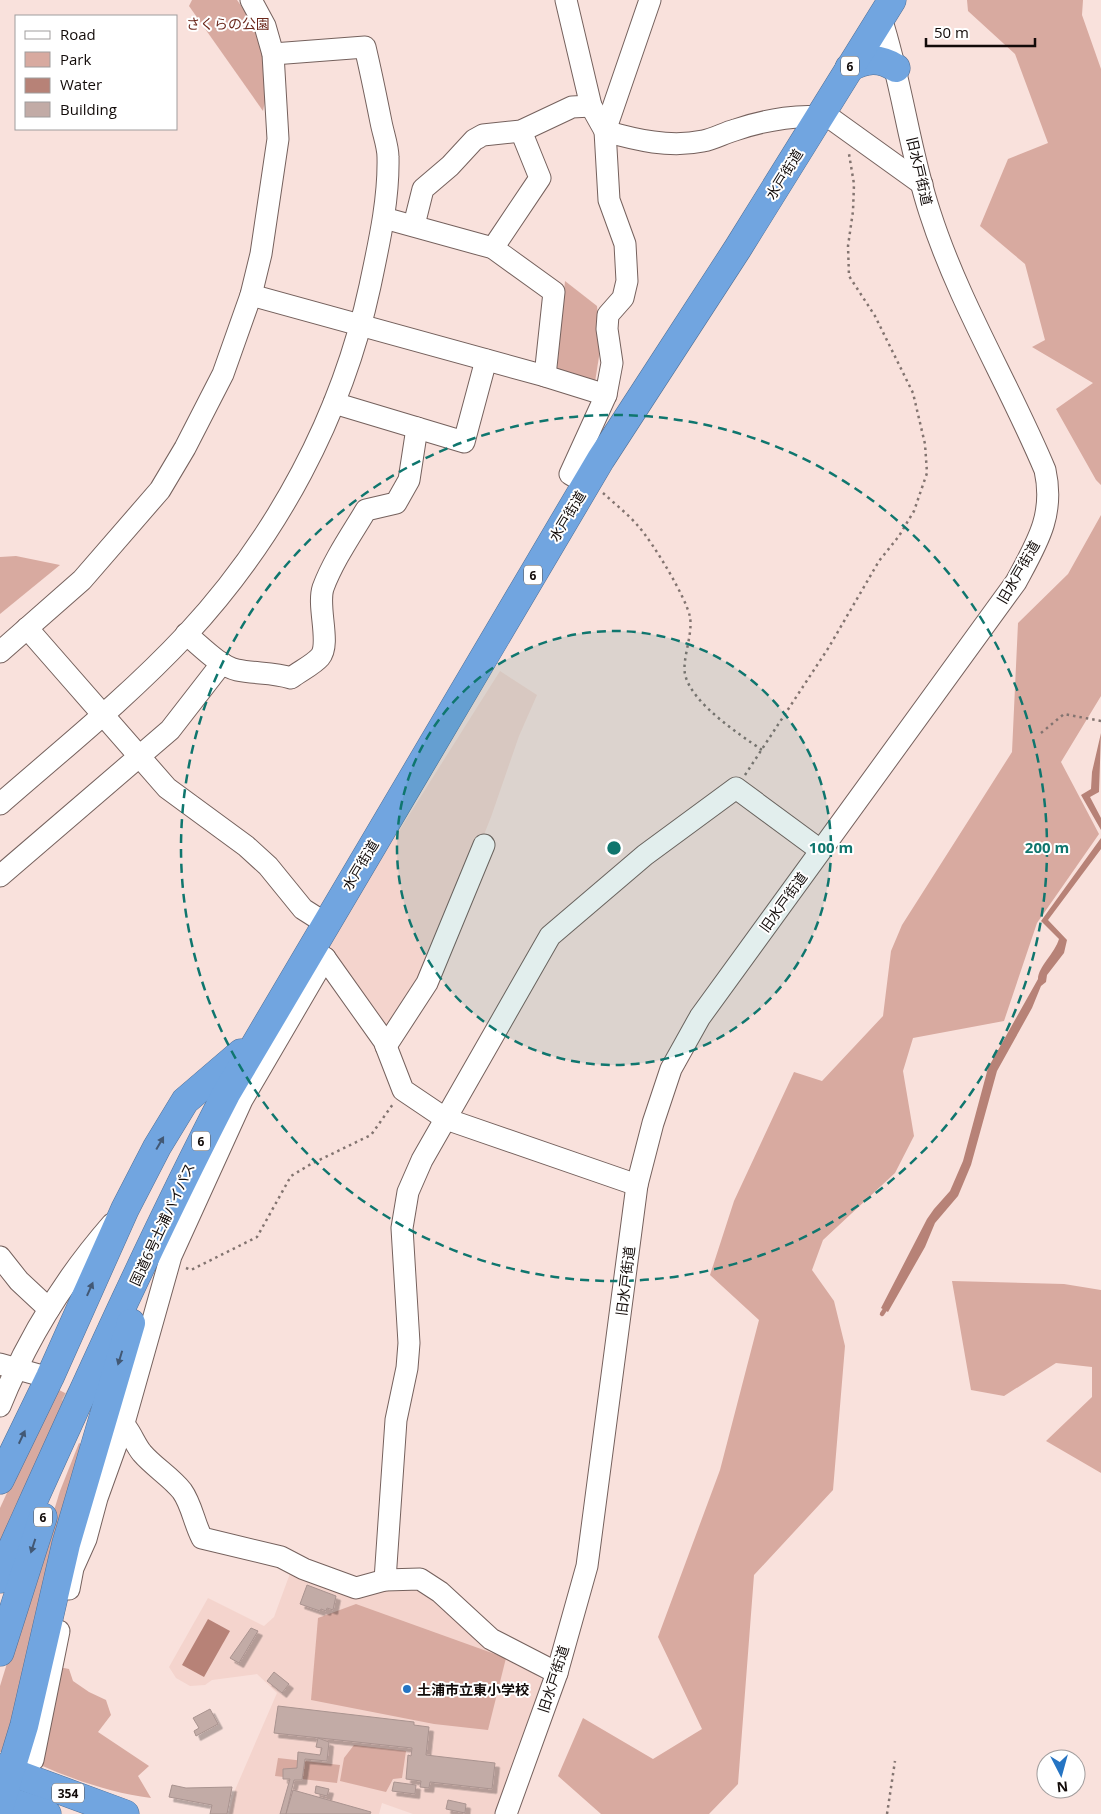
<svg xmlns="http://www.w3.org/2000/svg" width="1101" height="1814" viewBox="0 0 1101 1814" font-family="'Open Sans','Noto Sans JP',sans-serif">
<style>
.built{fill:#f4d4cd}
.green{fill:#d8aaa0}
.water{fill:#b78277}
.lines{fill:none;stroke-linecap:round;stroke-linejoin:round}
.stream{stroke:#b78277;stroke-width:4.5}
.building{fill:#c2aba6;stroke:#a9938f;filter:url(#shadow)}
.minor-tunnel{stroke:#d6c1bc;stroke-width:21;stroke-dasharray:21 11;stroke-linecap:butt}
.minor-casing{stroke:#75615d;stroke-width:23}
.highway-casing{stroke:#506f95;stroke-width:29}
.path{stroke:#837470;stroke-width:2.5;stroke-dasharray:2.5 4;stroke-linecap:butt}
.minor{stroke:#fff;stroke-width:21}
.highway{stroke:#71a5e0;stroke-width:28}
.oneway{fill:#425874}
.ring{fill:none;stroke:#0f766e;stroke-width:2.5;stroke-dasharray:9 6}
.poi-dot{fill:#2574c3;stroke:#fff;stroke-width:2}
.labels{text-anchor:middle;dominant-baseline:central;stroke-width:4;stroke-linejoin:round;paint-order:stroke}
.shield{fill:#fff;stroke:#595453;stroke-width:1}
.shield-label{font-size:12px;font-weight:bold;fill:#120b09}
.park-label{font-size:14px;fill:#6b281c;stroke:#fff}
.street-label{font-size:14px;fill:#120b09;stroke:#fff}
.poi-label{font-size:14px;font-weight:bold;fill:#120b09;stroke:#fff;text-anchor:start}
.centre{fill:#0f766e;stroke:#fff;stroke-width:2.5}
.ring-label{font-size:15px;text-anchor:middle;font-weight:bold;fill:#0f766e;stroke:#fff;stroke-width:4;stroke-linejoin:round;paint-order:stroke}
</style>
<defs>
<filter id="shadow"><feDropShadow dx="4.5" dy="4.5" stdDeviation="0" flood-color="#0004"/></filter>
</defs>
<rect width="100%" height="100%" fill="#f9e1dc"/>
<!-- built -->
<g class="built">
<polygon points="500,671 537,695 519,736 491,817 424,985 384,1039 327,945"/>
<polygon points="292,1568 417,1587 544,1681 496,1814 413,1814 382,1803 379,1814 229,1814 235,1790 277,1693 257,1674 212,1680 205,1685 190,1686 176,1678 169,1667 208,1598 264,1626 274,1617"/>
</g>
<!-- green -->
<g class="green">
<path d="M 192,0 L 237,0 C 263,35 273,68 263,111 L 189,6 Z"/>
<polygon points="967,0 1083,0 1082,15 1101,69 1101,485 1096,480 1056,409 1093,383 1032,347 1045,340 1025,264 980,226 1008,159 1048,143 1015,54 968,11"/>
<polygon points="565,281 597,306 601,344 595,382 557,370"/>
<polygon points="1101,515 1101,696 1061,762 1099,834 1037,923 1004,1021 913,1038 903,1071 914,1136 895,1173 823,1240 812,1270 834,1301 845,1346 833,1490 754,1575 738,1784 709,1814 601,1814 558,1776 583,1718 653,1759 702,1729 658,1637 720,1470 759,1320 710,1275 734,1201 794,1072 822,1081 883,1016 891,951 902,925 1012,752 1018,623 1068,574"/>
<polygon points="16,556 60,565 0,614 0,557"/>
<polygon points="952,1281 1064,1284 1101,1290 1101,1473 1046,1441 1092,1397 1092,1367 1056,1363 1004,1396 971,1390"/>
<polygon points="55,1388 67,1394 0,1556 0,1508"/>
<polygon points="79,1443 86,1447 9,1752 0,1752 0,1686 60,1491"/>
<polygon points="356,1604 506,1658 488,1730 434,1724 311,1700 318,1618"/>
<path d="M 59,1667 L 69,1669 L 73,1681 L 89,1692 L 106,1700 L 111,1715 L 98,1732 L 149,1766 L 138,1776 L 151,1798 C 112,1793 74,1780 38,1764 Z"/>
<polygon points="354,1745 406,1751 402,1778 393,1779 386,1792 340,1781 344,1758"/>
<polygon points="278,1758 340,1765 337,1783 275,1776"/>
</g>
<!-- water -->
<g class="water">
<polygon points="1101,733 1099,792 1090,797 1101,818 1101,830 1081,795 1091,789 1092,772"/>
<path d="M 1101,838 L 1101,849 L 1048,920 L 1067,940 L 1064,953 L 1047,975 L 1046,982 L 1041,986 L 1032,1008 L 997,1071 L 971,1165 L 958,1196 L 935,1223 L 925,1247 L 888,1312 L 881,1308 L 927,1219 L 934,1209 L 950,1191 L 963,1161 L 988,1068 L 1038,979 C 1038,967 1055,953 1059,939 L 1041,921 Z"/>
<polygon points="208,1619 230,1631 204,1677 182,1665"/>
</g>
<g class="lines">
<!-- stream -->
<polyline class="stream" points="882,1314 888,1305"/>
</g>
<!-- building -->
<g class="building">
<polygon points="307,1585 336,1596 333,1610 327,1608 326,1611 321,1609 320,1611 300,1604"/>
<polygon points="251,1628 258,1631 239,1663 230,1658"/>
<polygon points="274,1672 289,1684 282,1693 267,1681"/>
<polygon points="278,1706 414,1722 414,1725 429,1727 426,1755 495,1763 492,1789 430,1782 429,1788 420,1787 421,1781 406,1779 408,1755 411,1756 412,1748 274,1733"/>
<polygon points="210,1709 218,1724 196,1736 194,1731 199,1728 193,1718"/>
<polygon points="318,1738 329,1742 327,1761 305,1759 302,1780 294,1780 286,1814 280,1814 290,1779 283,1779 283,1769 297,1768 298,1752 320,1755 322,1748 316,1747"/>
<polygon points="394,1782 416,1785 415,1794 392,1791"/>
<polygon points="172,1785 186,1788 232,1787 227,1814 210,1814 212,1805 169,1797"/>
<polygon points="316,1786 329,1789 327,1796 315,1793"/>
<polygon points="293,1790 371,1812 370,1814 286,1814"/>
<polygon points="448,1800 466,1804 465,1813 446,1809"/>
</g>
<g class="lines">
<!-- minor-tunnel -->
<polyline class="minor-tunnel" points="39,1375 93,1406"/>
<!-- minor casing -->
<g class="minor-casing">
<g id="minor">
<path d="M 566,0 L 591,106 L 605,131 C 636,140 670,148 703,141 C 714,139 724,133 735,130 C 761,121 808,111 833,120 L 922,184"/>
<polyline points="414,225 423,189 450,166 474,140 483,135 521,131 572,107 591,106"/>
<polyline points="493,248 540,178 521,131"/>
<polyline points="251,295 545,376 554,292 493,248 384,218"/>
<polyline points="545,376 606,395"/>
<polyline points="334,403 464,442 486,360"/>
<polyline points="587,484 570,474 606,395 612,363 607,329 608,315 623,298 627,281 625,244 609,200 605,131 650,0"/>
<polyline points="27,628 167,788 246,846 268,866 303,909 325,923"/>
<path d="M 186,634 C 201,646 219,666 237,670 C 256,674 273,672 291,678 C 300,671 313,665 320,657 C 331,644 317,607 323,588 C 333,561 351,535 366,510 L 396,503 L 409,480 L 417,428"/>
<polyline points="0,652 82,580 160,490 185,448 223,374 251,295 261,254 278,139 273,54 265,26 251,0"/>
<path d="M 0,804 C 63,749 129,696 186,635 C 277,537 342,416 370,286 C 379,243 389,200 388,157 C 388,146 383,133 381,122 C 376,97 371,72 365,47 L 273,54"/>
<polyline points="0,876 170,730 222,663"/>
<polyline points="314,952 325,958 384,1041 403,1090 446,1119 637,1185"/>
<polyline points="386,1046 427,983 484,845"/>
<polyline points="0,1257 19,1281 49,1309"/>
<polyline points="0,1364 39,1375"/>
<path d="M 0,1406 C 27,1339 65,1278 112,1224"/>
<path d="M 117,1419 C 130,1427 133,1442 142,1453 C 154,1467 171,1477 182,1491 C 192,1505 194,1523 202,1538 L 281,1557 L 304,1569 L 356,1588 L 385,1580 L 420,1579 L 440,1592 L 491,1639 L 557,1673"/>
<polyline points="385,1580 396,1420 407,1368 409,1343 402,1228 408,1192 422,1160 550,936 645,855 736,788 820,850"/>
<polyline points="69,1589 73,1568 86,1539 97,1498 124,1423 171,1256 242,1100 325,958"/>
<polyline points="33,1760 59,1631"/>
<path d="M 506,1814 L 557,1673 L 587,1566 L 637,1185 L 653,1123 L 671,1069 L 700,1017 L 1016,582 C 1037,543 1055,515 1045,470 C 1009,384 959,303 930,213 C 909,150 902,82 881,18"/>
</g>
</g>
<!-- highway casing -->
<g class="highway-casing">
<g id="highway">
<path d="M 849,68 C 866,59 879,57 896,68"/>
<polyline points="0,1480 50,1377 125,1209 157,1147 185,1101 241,1053"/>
<path d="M 0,1579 L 9,1555 C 79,1400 148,1245 226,1094 L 601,459 L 738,248 L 892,0"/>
<polyline points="0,1652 43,1517"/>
<polyline points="0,1768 125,1814"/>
<polyline points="0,1798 47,1814"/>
<polyline points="0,1805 24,1726 66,1544 131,1323"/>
</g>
</g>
<!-- path -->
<g class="path">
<path d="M 603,493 C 615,504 629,515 639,527 C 653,543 686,597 690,617 C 693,635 682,659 685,674 C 691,703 739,734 762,750"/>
<polyline points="1041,733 1064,714 1101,721"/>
<polyline points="745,775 829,647 879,561 899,536 914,511 927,473 925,444 913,393 875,316 849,276 848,246 853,211 854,184 849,154"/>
<polyline points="186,1268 191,1270 257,1237 291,1176 311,1164 371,1135 393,1104"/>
<polyline points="887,1814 895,1761"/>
</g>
<!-- minor -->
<use href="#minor" class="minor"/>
<!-- highway -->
<use href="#highway" class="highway"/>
</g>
<!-- one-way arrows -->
<defs><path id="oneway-solid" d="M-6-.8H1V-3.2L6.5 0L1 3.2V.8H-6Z" transform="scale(1.25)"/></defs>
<g class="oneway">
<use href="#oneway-solid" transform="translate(160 1143) rotate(-60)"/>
<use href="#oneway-solid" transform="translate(90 1289) rotate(-66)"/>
<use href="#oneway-solid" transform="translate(120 1358) rotate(107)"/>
<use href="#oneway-solid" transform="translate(22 1437) rotate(-65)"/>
<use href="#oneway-solid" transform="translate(33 1546) rotate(108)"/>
</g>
<!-- distance rings -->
<circle cx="614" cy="848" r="217" fill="#0f766e" fill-opacity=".12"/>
<g class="ring">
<circle cx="614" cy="848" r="217"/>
<circle cx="614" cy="848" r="433"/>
</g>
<!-- markers -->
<circle class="poi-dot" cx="407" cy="1689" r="5"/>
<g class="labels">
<!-- shield labels -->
<g class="shield">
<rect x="841" y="56.5" width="18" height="19" rx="4"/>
<rect x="524" y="565.5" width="18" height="19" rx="4"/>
<rect x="192" y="1131.5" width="18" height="19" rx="4"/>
<rect x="34" y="1507.5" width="18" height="19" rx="4"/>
<rect x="52" y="1783.5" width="32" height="19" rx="4"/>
</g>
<g class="shield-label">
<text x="850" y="66">6</text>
<text x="533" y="575">6</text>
<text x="201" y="1141">6</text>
<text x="43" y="1517">6</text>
<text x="68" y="1793">354</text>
</g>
<!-- park labels -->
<g class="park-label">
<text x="228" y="23">さくらの公園</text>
</g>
<!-- street labels -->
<g class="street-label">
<text transform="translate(920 171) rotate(77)">旧水戸街道</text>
<text transform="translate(784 174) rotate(-58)">水戸街道</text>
<text transform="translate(567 516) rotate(-59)">水戸街道</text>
<text transform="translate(1018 572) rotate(-60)">旧水戸街道</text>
<text transform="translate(360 865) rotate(-59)">水戸街道</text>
<text transform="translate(783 902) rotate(-54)">旧水戸街道</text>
<text transform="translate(162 1224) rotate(-65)">国道6号土浦バイパス</text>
<text transform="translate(625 1281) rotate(-83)">旧水戸街道</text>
<text transform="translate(553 1679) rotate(-72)">旧水戸街道</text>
</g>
<!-- poi labels -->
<g class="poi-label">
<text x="417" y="1689">土浦市立東小学校</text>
</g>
</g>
<circle cx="614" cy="848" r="8" class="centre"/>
<g class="ring-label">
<text x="831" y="853">100 m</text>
<text x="1047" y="853">200 m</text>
</g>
<!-- legend -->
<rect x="15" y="15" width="162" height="115" fill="#ffffff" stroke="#a09d9d"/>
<rect x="25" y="31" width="25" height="8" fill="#ffffff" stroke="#a09d9d"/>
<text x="60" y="40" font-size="15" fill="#120b09">Road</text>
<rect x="25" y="52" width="25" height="15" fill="#d8aaa0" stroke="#a09d9d"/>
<text x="60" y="65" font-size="15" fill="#120b09">Park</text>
<rect x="25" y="78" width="25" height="15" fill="#b78277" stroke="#a09d9d"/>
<text x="60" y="90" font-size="15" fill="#120b09">Water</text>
<rect x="25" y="102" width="25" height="15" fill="#c2aba6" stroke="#a09d9d"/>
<text x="60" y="115" font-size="15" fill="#120b09">Building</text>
<!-- north arrow -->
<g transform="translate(1061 1774) rotate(174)"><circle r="24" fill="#ffffff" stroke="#a09d9d"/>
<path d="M0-4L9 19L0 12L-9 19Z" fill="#2574c3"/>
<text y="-8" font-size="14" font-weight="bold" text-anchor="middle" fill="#120b09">N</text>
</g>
<!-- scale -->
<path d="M926 38v8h109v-8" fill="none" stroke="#120b09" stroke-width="2.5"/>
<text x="934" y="38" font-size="15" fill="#120b09" stroke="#ffffff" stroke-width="4" paint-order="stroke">50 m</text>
</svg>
